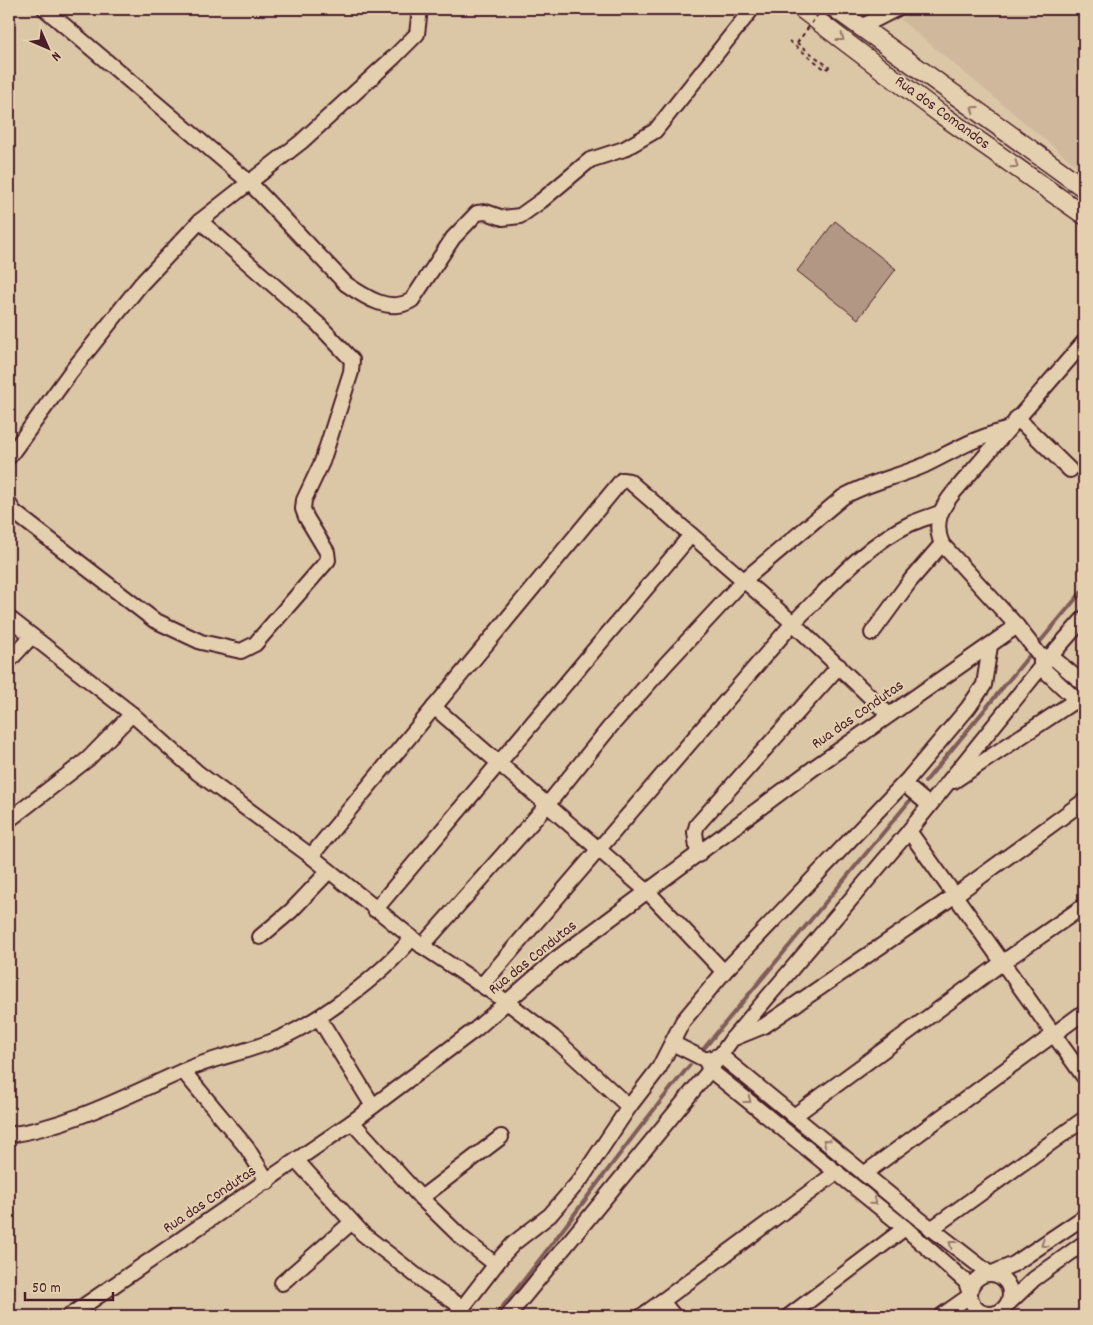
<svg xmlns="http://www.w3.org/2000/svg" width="1093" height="1325" viewBox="0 0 1093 1325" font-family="Dekko,sans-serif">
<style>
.built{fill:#cfb89c}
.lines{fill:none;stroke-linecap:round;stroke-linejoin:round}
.stream{stroke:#7f5c59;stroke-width:4}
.building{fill:#b29784;stroke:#4a1f2b}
.minor-casing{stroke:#4a1f2b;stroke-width:18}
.major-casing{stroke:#4a1f2b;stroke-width:21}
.path{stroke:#4a1f2b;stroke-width:2;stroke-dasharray:4 4;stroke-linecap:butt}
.minor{stroke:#e4d0ae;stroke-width:14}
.major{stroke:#e4d0ae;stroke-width:18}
.path-bridge{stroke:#4a1f2b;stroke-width:2;stroke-dasharray:4 4;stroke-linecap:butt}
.oneway{stroke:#97786c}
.labels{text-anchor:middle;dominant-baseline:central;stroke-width:4;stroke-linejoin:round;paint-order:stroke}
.street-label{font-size:16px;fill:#4a1f2b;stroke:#e4d0ae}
</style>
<rect width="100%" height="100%" fill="#dbc6a6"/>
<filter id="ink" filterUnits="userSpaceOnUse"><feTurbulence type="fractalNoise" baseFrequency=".02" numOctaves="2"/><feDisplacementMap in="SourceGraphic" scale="10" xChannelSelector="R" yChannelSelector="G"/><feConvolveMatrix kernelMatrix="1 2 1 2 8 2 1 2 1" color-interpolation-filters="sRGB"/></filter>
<g filter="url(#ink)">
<!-- built -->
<polygon class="built" points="921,9 1084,9 1084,172 900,19"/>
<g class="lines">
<!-- stream -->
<g class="stream">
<polyline points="1039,643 1084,589"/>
<polyline points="925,782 1028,657"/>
<polyline points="701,1052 912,798"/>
<path d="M 495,1316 C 563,1234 622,1146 690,1065"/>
</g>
</g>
<!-- building -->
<polygon class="building" points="835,221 896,269 858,319 797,271"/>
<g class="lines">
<!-- minor casing -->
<g class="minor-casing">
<g id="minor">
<path d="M 45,9 L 249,182 L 346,284 C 365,297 390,314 412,300 L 453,238 L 477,213 L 486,212 L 503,218 L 520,216 L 541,201 L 590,160 L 624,149 L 655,131 L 752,9"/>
<polyline points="861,27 896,9"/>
<path d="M 1084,342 L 954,492 C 941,508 933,523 942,544 L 1017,626 L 1041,657 L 1041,667 L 1084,707"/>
<polyline points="1017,418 1070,470"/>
<polyline points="9,457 70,373 141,284 200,221 301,142 394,57 417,34 420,9"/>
<polyline points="9,504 14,512 154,620 201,642 241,651 255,644 328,560 327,552 306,517 303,509 304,500 322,462 351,372 352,360 318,324 200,221"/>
<polyline points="9,618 132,714 198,773 311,856 422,946 507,1002 553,1037 629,1107"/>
<polyline points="872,633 910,581 942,544"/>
<polyline points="1043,657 1051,656 1084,684"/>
<polyline points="9,661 32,636"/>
<polyline points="434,707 648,892 724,972"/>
<polyline points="954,781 1076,700"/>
<polyline points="904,784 929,805"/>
<polyline points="9,820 88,759 132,714"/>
<polyline points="909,831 1084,1077"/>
<polyline points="698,855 695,832 697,825 839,666"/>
<polyline points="311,856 622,480 629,481 793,623 889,715"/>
<polyline points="375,910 691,535"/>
<polyline points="260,937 291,911 329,871"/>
<path d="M 422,946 L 548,804 L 610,727 L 666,664 L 744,580 L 843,497 C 869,482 898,477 925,465 C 954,451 973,438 1006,430"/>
<path d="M 482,985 L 793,623 C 828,589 865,545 910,524 C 919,520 929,517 939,513"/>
<polyline points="319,1018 373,1106"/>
<polyline points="732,1039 909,831 1041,667 1084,618"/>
<polyline points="672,1043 706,1060 718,1056"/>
<polyline points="721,1056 918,1218 990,1274 1014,1264 1084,1217"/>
<polyline points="707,1063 710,1070 905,1228 966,1282 970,1294 968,1297 941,1316"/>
<polyline points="183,1071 247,1148 268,1182"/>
<polyline points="794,1116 1003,962 1084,906"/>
<polyline points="352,1122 421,1198 462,1238 495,1264"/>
<path d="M 9,1135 C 71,1126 126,1096 183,1071 C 212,1058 243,1053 273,1041 C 317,1024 382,975 412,938"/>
<polyline points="297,1161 363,1234 427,1284 462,1307"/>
<polyline points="864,1174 1084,1012"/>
<polyline points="421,1198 501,1137"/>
<polyline points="931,1229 1084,1119"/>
<circle cx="990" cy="1294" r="20"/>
<polyline points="282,1283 352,1222"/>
<polyline points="662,1301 674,1316"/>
<polyline points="1009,1303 1034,1279 1084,1243"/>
<polyline points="69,1316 352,1122 476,1029 556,959 815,767 1017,626"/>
<polyline points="456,1316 503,1255 514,1243 550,1215 581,1179 629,1107 659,1068 683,1021 724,972 908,779 968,708 984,685 990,646"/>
<polyline points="508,1316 710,1070 732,1039 764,1026 954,896 1084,801"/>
<polyline points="642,1316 837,1172"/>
<polyline points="789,1316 905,1228"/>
</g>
</g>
<!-- major casing -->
<g class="major-casing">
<g id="major">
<polyline points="802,9 942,115 1084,215"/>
<polyline points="836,9 1084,188"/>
</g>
</g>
<!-- path -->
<polyline class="path" points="789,41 826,70 829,67 797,43"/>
<!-- minor -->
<use href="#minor" class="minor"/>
<!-- major -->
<use href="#major" class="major"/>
<!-- path-bridge -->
<polyline class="path-bridge" points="797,43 822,9"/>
</g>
<!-- one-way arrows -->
<defs><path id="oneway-chevron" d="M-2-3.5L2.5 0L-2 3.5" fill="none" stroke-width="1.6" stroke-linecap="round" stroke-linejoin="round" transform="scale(1.25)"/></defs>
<g class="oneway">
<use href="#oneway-chevron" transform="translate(841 38) rotate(37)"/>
<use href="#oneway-chevron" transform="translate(974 109) rotate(-144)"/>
<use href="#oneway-chevron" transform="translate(1015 165) rotate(35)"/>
<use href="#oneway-chevron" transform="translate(748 1100) rotate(38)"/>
<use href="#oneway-chevron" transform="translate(826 1142) rotate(-141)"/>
<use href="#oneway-chevron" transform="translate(874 1202) rotate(39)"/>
<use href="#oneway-chevron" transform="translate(952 1244) rotate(-143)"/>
<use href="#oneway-chevron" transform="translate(1044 1244) rotate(146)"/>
</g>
</g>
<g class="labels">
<!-- street labels -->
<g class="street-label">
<text transform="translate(942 113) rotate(36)">Rua dos Comandos</text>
<text transform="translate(858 715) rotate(-35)">Rua das Condutas</text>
<text transform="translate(533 958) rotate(-39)">Rua das Condutas</text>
<text transform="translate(210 1200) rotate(-34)">Rua das Condutas</text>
</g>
</g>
<!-- margin -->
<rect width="1093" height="1325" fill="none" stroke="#e4d0ae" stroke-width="30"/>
<rect x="15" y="15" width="1063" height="1295" fill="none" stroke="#4a1f2b" stroke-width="2" filter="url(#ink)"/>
<!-- north arrow -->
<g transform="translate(48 48) rotate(135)" stroke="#e4d0ae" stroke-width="4" paint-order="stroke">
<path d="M0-4L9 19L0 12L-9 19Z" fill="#4a1f2b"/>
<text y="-8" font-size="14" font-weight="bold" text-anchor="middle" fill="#4a1f2b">N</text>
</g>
<!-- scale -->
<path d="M25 1292v8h88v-8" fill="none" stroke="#4a1f2b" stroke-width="2.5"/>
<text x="32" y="1292" font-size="15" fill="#4a1f2b" stroke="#e4d0ae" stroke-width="4" paint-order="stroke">50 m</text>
</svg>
